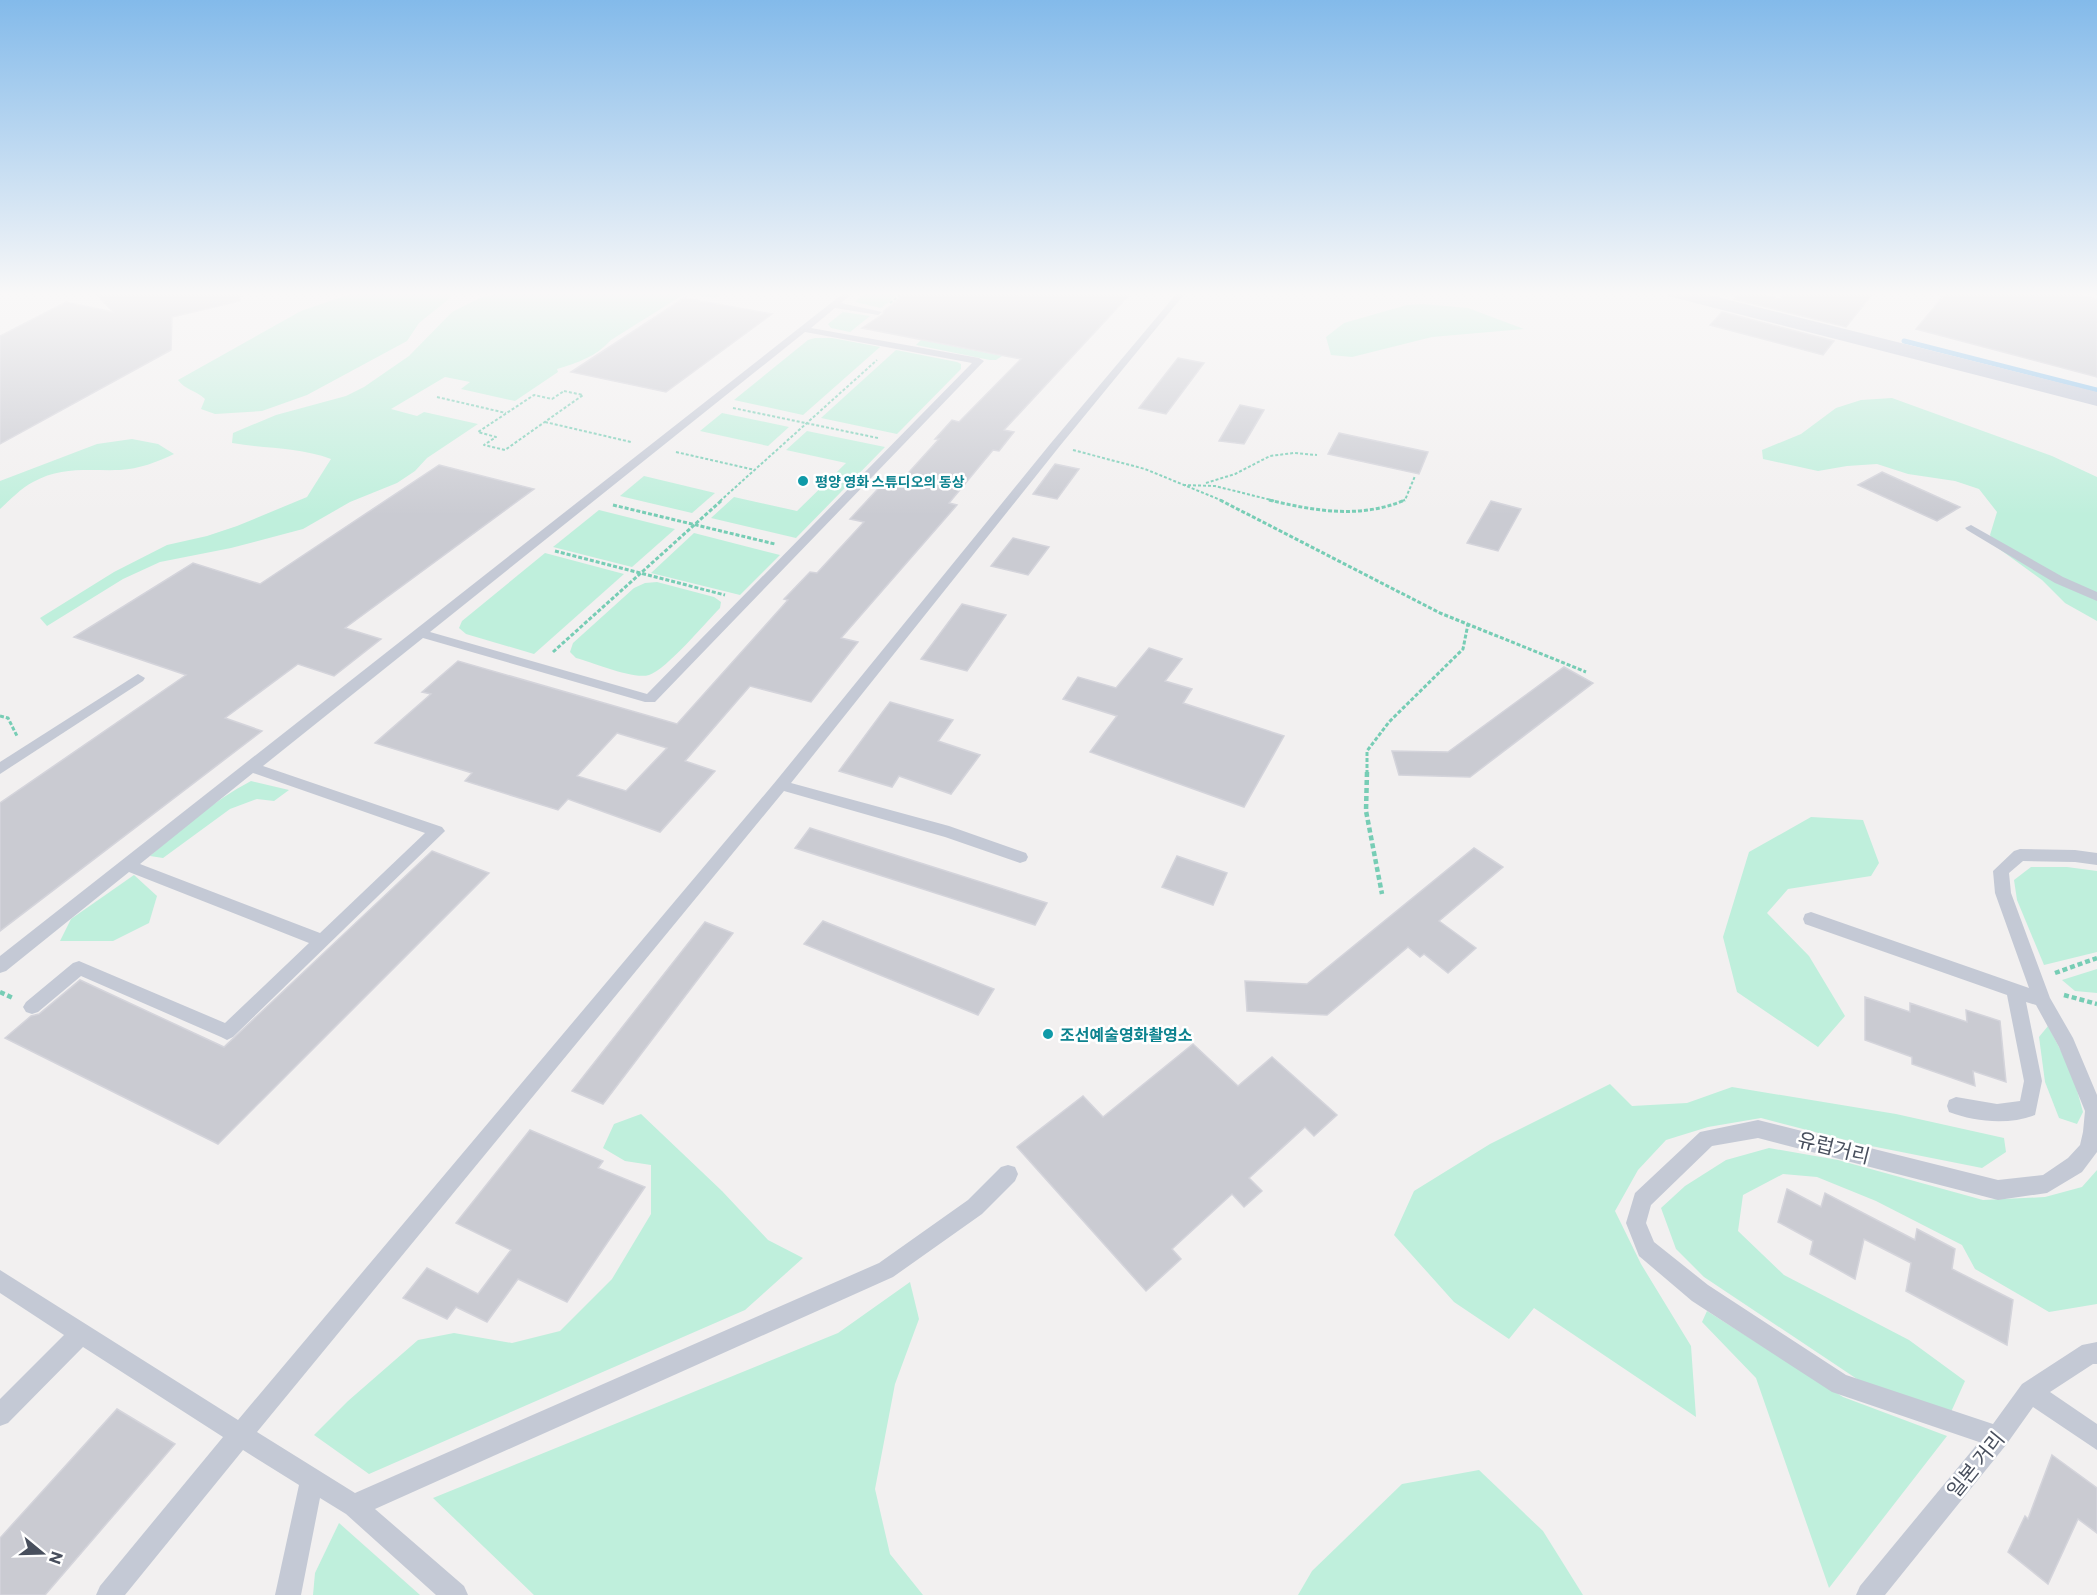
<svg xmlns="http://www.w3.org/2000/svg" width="2097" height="1595" viewBox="0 0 2097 1595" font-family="Commissioner,'Noto Sans KR',sans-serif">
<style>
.green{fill:#bfefdc}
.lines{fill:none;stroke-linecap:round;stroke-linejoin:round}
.stream{stroke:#8cc3ec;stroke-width:5}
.building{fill:#cacbd2;stroke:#d4d4db;stroke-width:1.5;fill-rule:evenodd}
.path-far2{stroke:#77cdb5;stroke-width:2;stroke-dasharray:3 2;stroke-linecap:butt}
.path-far1{stroke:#77cdb5;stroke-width:3;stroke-dasharray:4 2;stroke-linecap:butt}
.path{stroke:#77cdb5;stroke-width:4.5;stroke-dasharray:5 3;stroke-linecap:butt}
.lane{fill:#c4c9d5;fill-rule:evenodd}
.secondary{fill:#c3c9d8;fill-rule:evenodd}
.culture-dot{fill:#0f9aa8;stroke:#fff;stroke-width:2}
.labels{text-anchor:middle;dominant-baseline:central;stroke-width:5;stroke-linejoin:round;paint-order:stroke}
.far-culture-label{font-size:14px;font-weight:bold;fill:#0d838f;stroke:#fff;text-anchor:start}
.culture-label{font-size:16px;font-weight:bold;fill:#0d838f;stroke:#fff;text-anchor:start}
.near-street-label{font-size:20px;fill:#484f5d;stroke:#fff}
</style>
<rect width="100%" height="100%" fill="#f2f0f0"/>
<!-- green -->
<g class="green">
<path d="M 356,292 L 452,292 L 450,298 L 419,323 L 407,341 L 307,395 L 262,411 L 215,414 L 201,409 L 205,399 C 196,390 185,390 178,380 L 301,311 Z"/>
<path d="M 501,292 L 724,292 L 715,298 L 686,293 L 611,340 C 597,356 577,363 557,369 L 558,372 L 515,401 L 461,389 L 470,382 L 445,377 L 391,409 L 417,416 L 424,412 L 478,424 L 427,458 L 415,471 L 397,483 L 350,502 L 303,529 L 231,548 L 160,562 L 123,579 L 47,626 L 40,618 L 114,572 L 167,545 L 207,536 L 237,526 L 307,497 L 331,459 C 299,447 265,449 232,443 L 233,433 L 276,415 L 346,396 L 364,387 L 409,356 L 452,312 L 480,298 Z"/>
<polygon points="866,292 901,292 881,308 855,302"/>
<polygon points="1423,304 1468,308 1524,329 1432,337 1352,357 1331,355 1326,337 1344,323 1407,305"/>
<polygon points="843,312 870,316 850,332 831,328 828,324"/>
<polygon points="815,338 832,338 880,347 803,415 734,400 808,340"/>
<polygon points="921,340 1002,356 996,360 990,360 916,345"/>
<polygon points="896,350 957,362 961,364 961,369 897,434 821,418"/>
<polygon points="1892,398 2052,456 2097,477 2097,621 2065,603 2042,580 1998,548 1990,535 1997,512 1979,489 1955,481 1908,474 1877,464 1847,466 1818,471 1763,459 1762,450 1801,434 1836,408 1861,400"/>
<polygon points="722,413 789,427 768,446 700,431"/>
<polygon points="807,431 885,447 796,538 711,518 734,497 797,511 846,463 786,450"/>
<path d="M 132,439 L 158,444 L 174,454 C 157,462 139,469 120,470 C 89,471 62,466 33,482 C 21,488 10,500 0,509 L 0,481 L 97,444 Z"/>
<polygon points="644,476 715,493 692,513 620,496"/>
<polygon points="599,510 675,529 632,567 553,547"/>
<polygon points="694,533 780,555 740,595 651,573"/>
<polygon points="545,553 624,574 534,654 466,634 459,628 462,621"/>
<path d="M 657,582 L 714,597 L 721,602 L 720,608 C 706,622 666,670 649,675 C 634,680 592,662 576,658 L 570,652 L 573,643 L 634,588 L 645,583 Z"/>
<path d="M 251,781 L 289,790 L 274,801 L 257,799 L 230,809 L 163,858 L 150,856 C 182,828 213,801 251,781 Z"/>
<polygon points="1811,817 1863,820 1879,863 1871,876 1788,889 1767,913 1809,956 1845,1016 1818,1047 1737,992 1723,937 1749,852"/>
<polygon points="2031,867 2067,867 2097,871 2097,952 2044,965 2017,900 2014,880"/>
<polygon points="134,875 157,896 149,923 113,941 60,941 71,919"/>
<polygon points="2097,969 2097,993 2075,991 2062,980"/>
<polygon points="2048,1026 2072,1072 2083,1112 2077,1124 2059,1118 2045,1082 2039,1037"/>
<polygon points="1610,1084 1632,1106 1687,1103 1732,1087 1896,1114 2004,1138 2006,1152 1982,1168 1861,1144 1761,1118 1708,1127 1666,1140 1638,1170 1615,1211 1641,1264 1691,1346 1696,1417 1534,1308 1509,1339 1454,1302 1394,1235 1414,1191 1490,1144"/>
<polygon points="641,1114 722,1191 768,1240 803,1258 745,1310 369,1474 314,1435 348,1401 418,1340 454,1333 512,1343 560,1331 612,1279 651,1214 651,1165 625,1161 603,1148 614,1124"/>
<polygon points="1769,1148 1838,1160 1983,1200 2045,1197 2082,1187 2097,1170 2097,1304 2049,1312 1975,1269 1962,1245 1876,1201 1817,1177 1783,1174 1743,1195 1738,1231 1784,1275 1909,1340 1965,1381 1951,1412 1860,1381 1704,1277 1676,1249 1661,1208 1685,1186 1726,1160"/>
<polygon points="910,1282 919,1319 895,1384 875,1489 890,1554 923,1595 534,1595 433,1498 838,1333"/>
<polygon points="1707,1311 1843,1397 1947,1436 1829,1588 1756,1378 1702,1322"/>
<polygon points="1479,1470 1543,1531 1583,1595 1298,1595 1312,1571 1402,1484"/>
<polygon points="339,1523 420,1595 313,1595 315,1573"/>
</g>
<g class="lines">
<!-- stream -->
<polyline class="stream" points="1904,341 2097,390"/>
</g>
<!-- building -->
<g class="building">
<polygon points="94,292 239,292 240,301 172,317 171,350 0,444 0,336 66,302 113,312"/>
<path d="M 907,292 L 1132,292 L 1004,430 L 1014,432 L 999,451 L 993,450 L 949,503 L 957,505 L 841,638 L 858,642 L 811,702 L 750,686 L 685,761 L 715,771 L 660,832 L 568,799 L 558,810 L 465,781 L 472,773 L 375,743 L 431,694 L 422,692 L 458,661 L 677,724 L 788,600 L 784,599 L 810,572 L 817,573 L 864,522 L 850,519 L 888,478 L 901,481 L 939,439 L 935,439 L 952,420 L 959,422 L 1021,359 L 862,328 L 883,314 L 884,311 ZM 617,733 L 667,748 L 626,791 L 577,776 Z"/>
<polygon points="1741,292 1753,292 1780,299 1786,292 1874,292 1846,327 1734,299"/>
<polygon points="1947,292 2070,292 2097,299 2097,377 1916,329"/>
<polygon points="684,298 772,314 666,392 571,372"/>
<polygon points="1722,312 1834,341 1823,355 1710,325"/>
<polygon points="1178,358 1204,363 1166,414 1139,408"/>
<polygon points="1240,405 1264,410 1244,444 1219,441"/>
<polygon points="1339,433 1428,452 1419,474 1328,454"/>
<polygon points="1055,464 1079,469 1057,499 1033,494"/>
<polygon points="439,465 534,489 345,628 381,639 334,676 298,664 225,718 262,731 0,931 0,803 186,675 74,637 193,563 260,584"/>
<polygon points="1882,472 1960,507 1937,521 1858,485"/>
<polygon points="1491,501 1521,509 1498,551 1467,543"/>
<polygon points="1013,538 1049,547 1028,575 991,566"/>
<polygon points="962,604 1006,615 967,671 921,659"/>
<polygon points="1149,648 1182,659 1165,681 1192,689 1183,703 1284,736 1244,807 1090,752 1117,716 1063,699 1078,677 1116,688"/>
<polygon points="1564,667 1593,683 1470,777 1399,775 1392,751 1448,752"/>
<polygon points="890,702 953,720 938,741 980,755 951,794 899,776 892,787 839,771"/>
<polygon points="810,828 911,860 1047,903 1035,925 795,848"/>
<polygon points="1474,848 1503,867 1439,921 1476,948 1448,973 1424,954 1420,957 1408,947 1327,1015 1247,1011 1245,981 1307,984"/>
<polygon points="432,851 489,873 218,1144 5,1038 31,1016 39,1014 80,980 224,1047"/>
<polygon points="1177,856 1227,873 1213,905 1162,887"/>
<polygon points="823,921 994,989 978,1015 804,944"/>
<polygon points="705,922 733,933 603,1104 572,1091"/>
<polygon points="1865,997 1910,1012 1910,1003 1967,1022 1966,1010 2000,1021 2006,1082 1973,1071 1975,1086 1912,1064 1912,1057 1865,1040"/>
<polygon points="1193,1044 1238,1086 1272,1057 1337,1115 1314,1136 1305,1127 1249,1178 1262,1191 1244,1207 1232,1194 1172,1249 1181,1259 1146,1291 1017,1147 1083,1096 1103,1117"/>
<polygon points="530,1130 603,1161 598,1168 645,1187 567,1302 518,1279 487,1322 456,1307 447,1319 403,1298 427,1268 478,1294 511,1250 456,1223"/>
<polygon points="1787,1189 1821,1207 1825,1193 1915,1240 1917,1229 1955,1249 1952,1269 2013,1300 2007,1345 1906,1291 1911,1263 1864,1239 1855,1279 1810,1254 1813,1241 1778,1222"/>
<polygon points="117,1409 175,1444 45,1595 0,1595 0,1538"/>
<polygon points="2052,1455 2097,1488 2097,1533 2078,1519 2048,1584 2008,1552 2025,1516 2028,1519"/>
</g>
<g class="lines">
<!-- path-far2 -->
<g class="path-far2">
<polyline points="890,303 904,292"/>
<polygon points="564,391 583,395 505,450 484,445 496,437 478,432 534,395 552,399"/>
<polyline points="437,397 506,413"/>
<polyline points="733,408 878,438"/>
<polyline points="545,422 631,442"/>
<polyline points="1073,450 1145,469 1223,501"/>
<polyline points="676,452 755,470"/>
<polyline points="1206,483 1235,474 1270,456 1294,453 1317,455"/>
<polyline points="1183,485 1215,486 1275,501"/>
<polyline points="720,501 877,360"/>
<polyline points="1402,501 1405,500 1415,476"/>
</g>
<!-- path-far1 -->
<g class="path-far1">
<polyline points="1220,500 1440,613 1586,672"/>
<path d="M 1269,500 C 1315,511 1360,519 1405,500"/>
<polyline points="613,505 775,544"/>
<polyline points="555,551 725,595"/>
<polyline points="553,652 722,500"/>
<polyline points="0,716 8,718 17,736"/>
<polyline points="1367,774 1367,751 1389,722 1463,649 1468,624"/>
</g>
<!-- path -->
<g class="path">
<polyline points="1367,772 1366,811 1382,894"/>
<polyline points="2055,973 2097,958"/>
<polyline points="0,992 13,998"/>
<polyline points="2064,995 2097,1004"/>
</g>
<!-- lane -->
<g class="lane">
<path d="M 845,292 L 854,292 L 841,303 L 882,312 L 878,315 L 835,308 L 811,328 L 979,358 L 984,361 L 655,702 L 645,702 L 423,638 L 263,766 L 442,827 L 445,831 L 233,1037 L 227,1040 L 221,1037 L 81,976 L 38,1012 L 32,1014 L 26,1012 L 23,1007 L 26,1002 L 73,963 L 79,961 L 225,1023 L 309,943 L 129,872 L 6,971 L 0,973 L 0,956 ZM 805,332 L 972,363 L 647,694 L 430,632 ZM 253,773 L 425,833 L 320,933 L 140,864 Z"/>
<polygon points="1178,292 1186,292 1059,447 791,783 949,826 1026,853 1028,857 1026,861 1020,863 945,837 784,791 257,1432 355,1493 879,1263 968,1200 1001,1167 1008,1165 1015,1167 1018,1174 1015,1181 982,1214 893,1277 375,1509 464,1586 468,1595 436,1595 346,1514 320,1498 301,1595 275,1595 299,1485 243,1450 125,1595 96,1595 100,1586 223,1437 83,1347 8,1423 0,1426 0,1399 64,1335 0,1293 0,1270 238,1420 776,781 1051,443"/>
<polygon points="1971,525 2063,577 2097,592 2097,601 2055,583 1967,530 1965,528"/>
<polygon points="138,674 145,678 143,681 0,774 0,762"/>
<path d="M 2020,849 L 2075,850 L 2097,853 L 2097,865 L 2075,862 L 2023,861 L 2009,873 L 2011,893 L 2050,998 L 2073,1038 L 2097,1095 L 2097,1152 L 2082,1172 L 2047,1193 L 1998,1200 L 1758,1138 L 1712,1146 L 1651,1205 L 1646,1223 L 1654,1242 L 1708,1285 L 1846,1375 L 1993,1424 L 2022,1384 L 2082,1345 L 2097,1342 L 2097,1364 L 2093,1364 L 2050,1392 L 2097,1424 L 2097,1450 L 2033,1407 L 2006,1445 L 1885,1595 L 1856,1595 L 1860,1586 L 1979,1442 L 1832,1392 L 1692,1301 L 1639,1256 L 1626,1223 L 1635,1193 L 1700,1132 L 1758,1120 L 1998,1180 L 2043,1175 L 2068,1158 L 2080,1145 L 2083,1132 L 2085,1111 L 2059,1047 L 2036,1005 L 2026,1002 L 2042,1081 L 2035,1115 C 2009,1125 1975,1122 1949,1112 L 1947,1106 L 1949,1100 L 1956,1097 L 1997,1104 L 2020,1101 L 2024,1081 L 2007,995 L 1805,924 L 1803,919 L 1805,914 L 1811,912 L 2029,988 L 1995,893 L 1993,871 L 2014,851 Z"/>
</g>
<!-- secondary -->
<polygon class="secondary" points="1666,292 1697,292 2097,392 2097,406 1668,296"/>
</g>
<!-- sky -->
<linearGradient id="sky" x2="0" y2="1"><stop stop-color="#83baea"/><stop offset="0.57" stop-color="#f9f8f8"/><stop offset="1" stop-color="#f9f8f8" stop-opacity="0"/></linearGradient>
<rect width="2097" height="515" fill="url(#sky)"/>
<!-- markers -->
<g class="culture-dot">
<circle cx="803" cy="481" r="6"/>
<circle cx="1048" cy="1034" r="6"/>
</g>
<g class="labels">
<!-- far-culture labels -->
<g class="far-culture-label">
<text x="815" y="481">평양 영화 스튜디오의 동상</text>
</g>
<!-- culture labels -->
<g class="culture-label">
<text x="1060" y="1034">조선예술영화촬영소</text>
</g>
<!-- near-street labels -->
<g class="near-street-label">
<text transform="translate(1834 1147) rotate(14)">유럽거리</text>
<text transform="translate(1975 1464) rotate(-51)">일본 거리</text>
</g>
</g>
<!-- north arrow -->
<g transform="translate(42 1553) rotate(109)" stroke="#ffffff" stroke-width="4.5" paint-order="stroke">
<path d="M0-4.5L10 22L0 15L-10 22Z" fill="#484f5d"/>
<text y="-9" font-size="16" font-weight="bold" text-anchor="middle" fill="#484f5d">N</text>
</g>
</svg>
